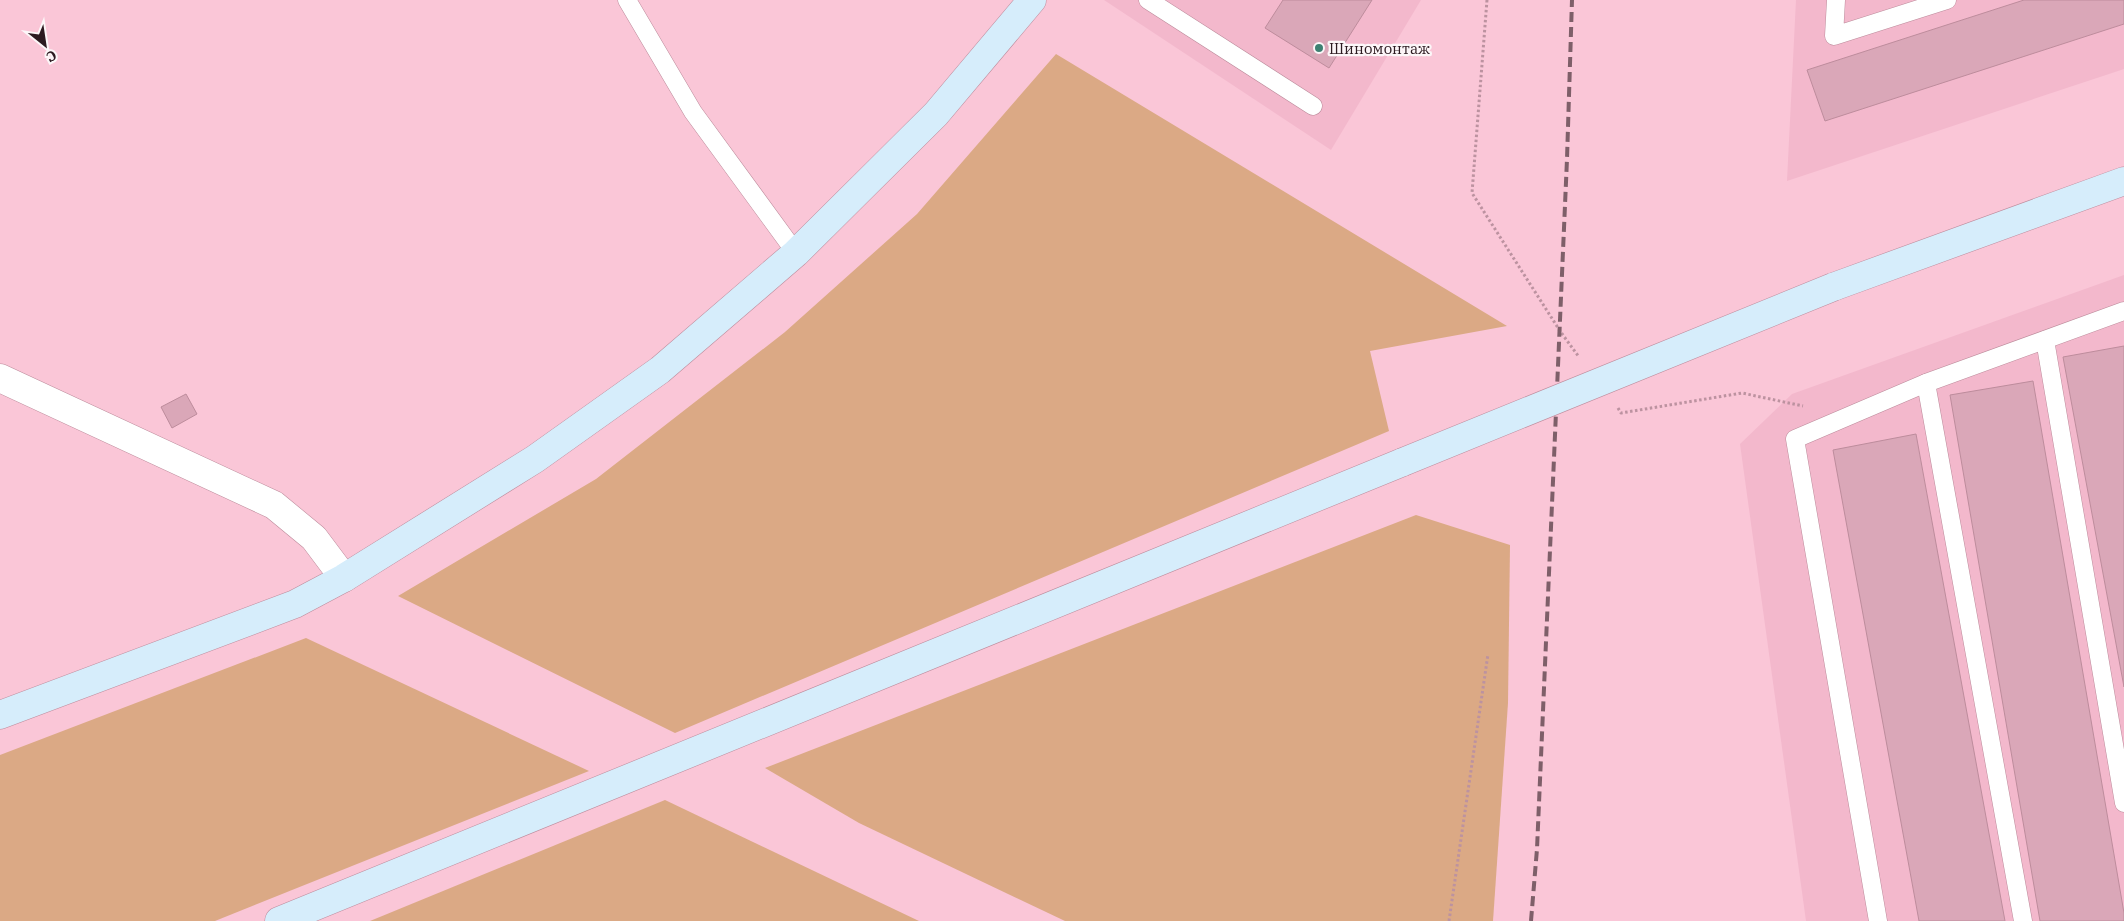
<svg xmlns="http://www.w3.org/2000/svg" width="2124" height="921" viewBox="0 0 2124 921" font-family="'IBM Plex Serif',serif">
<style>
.built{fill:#f3b8cc}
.green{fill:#dba985}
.building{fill:#daa7b8;stroke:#bd8c9c}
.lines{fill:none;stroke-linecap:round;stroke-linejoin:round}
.service-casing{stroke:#bc8b9b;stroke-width:19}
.minor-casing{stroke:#bc8b9b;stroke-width:29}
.secondary-casing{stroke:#bc8b9b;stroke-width:29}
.path{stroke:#bc92a0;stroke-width:3;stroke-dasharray:2.5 2.5;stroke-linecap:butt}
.service{stroke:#fff;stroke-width:18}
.minor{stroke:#fff;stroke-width:28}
.secondary{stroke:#d6edfb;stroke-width:28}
.rail{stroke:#7e5f69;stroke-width:4;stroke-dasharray:10 5;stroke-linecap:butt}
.secondary-bridge-casing{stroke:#bc8b9b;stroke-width:29;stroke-linecap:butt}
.secondary-bridge{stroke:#d6edfb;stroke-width:28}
.poi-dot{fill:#3e8072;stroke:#fcf6f8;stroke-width:2}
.labels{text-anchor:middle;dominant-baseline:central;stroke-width:4.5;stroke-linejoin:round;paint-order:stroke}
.poi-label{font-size:15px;fill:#2c1a20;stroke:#fcf6f8;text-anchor:start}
</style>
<rect width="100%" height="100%" fill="#fac6d7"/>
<!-- built -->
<g class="built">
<polygon points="1104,0 1421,0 1331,150"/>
<polygon points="1796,0 2124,0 2124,69 1787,181"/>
<polygon points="2124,275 2124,921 1806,921 1740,444 1792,394"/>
</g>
<!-- green -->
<g class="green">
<polygon points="1056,54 1507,326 1370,351 1389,431 675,733 398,596 596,479 785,332 917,214"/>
<polygon points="1416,515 1510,545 1508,703 1493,921 1065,921 859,823 765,768"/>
<polygon points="306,638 589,771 215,921 0,921 0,755"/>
<polygon points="665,800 919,921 370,921"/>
</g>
<!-- building -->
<g class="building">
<polygon points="1283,0 1372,0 1329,68 1265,28"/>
<polygon points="2024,0 2124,0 2124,24 1825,121 1807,70"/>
<polygon points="2124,346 2124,687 2063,357"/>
<polygon points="2033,381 2124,913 2124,921 2040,921 1950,395"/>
<polygon points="186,394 197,414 172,428 161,407"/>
<polygon points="1916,434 2005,921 1919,921 1833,450"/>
</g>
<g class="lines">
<!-- service casing -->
<g class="service-casing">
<g id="service">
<polyline points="627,0 693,112 796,253"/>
<polyline points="1148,0 1313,106"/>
<polyline points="1836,0 1834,36 1947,0"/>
<polyline points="2045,340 2124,803"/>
<polyline points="1926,383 2023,921"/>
<polyline points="1878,921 1795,439 1926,383 2124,311"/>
</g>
</g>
<!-- minor casing -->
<g class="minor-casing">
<polyline id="minor" points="0,378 274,505 314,538 344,578"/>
</g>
<!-- secondary casing -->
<g class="secondary-casing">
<g id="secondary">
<polyline points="1833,287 2124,181"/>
<polyline points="0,715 295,604 344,578 535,459 660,370 796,253 936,114 1032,0"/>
<polyline points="279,921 1403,462"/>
</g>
</g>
<!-- path -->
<g class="path">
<polyline points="1487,0 1472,193 1560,331 1579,357"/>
<polyline points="1618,408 1621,413 1742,393 1803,406"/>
<polyline points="1449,921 1488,654"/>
</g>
<!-- service -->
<use href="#service" class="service"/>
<!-- minor -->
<use href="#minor" class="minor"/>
<!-- secondary -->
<use href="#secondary" class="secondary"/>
<!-- rail -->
<polyline class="rail" points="1531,921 1537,849 1567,159 1572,0"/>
<!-- secondary-bridge casing -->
<g class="secondary-bridge-casing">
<polyline id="secondary-bridge" points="1403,462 1833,287"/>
</g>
<!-- secondary-bridge -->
<use href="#secondary-bridge" class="secondary-bridge"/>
</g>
<!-- markers -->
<circle class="poi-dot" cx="1319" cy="48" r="5"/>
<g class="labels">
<!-- poi labels -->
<g class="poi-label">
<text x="1329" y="48">Шиномонтаж</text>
</g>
</g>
<!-- north arrow -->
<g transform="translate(45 45) rotate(150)" stroke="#fcf6f8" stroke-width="4" paint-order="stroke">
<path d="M0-4L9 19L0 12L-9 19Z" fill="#2c1a20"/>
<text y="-8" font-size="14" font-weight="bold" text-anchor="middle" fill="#2c1a20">С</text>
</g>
</svg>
